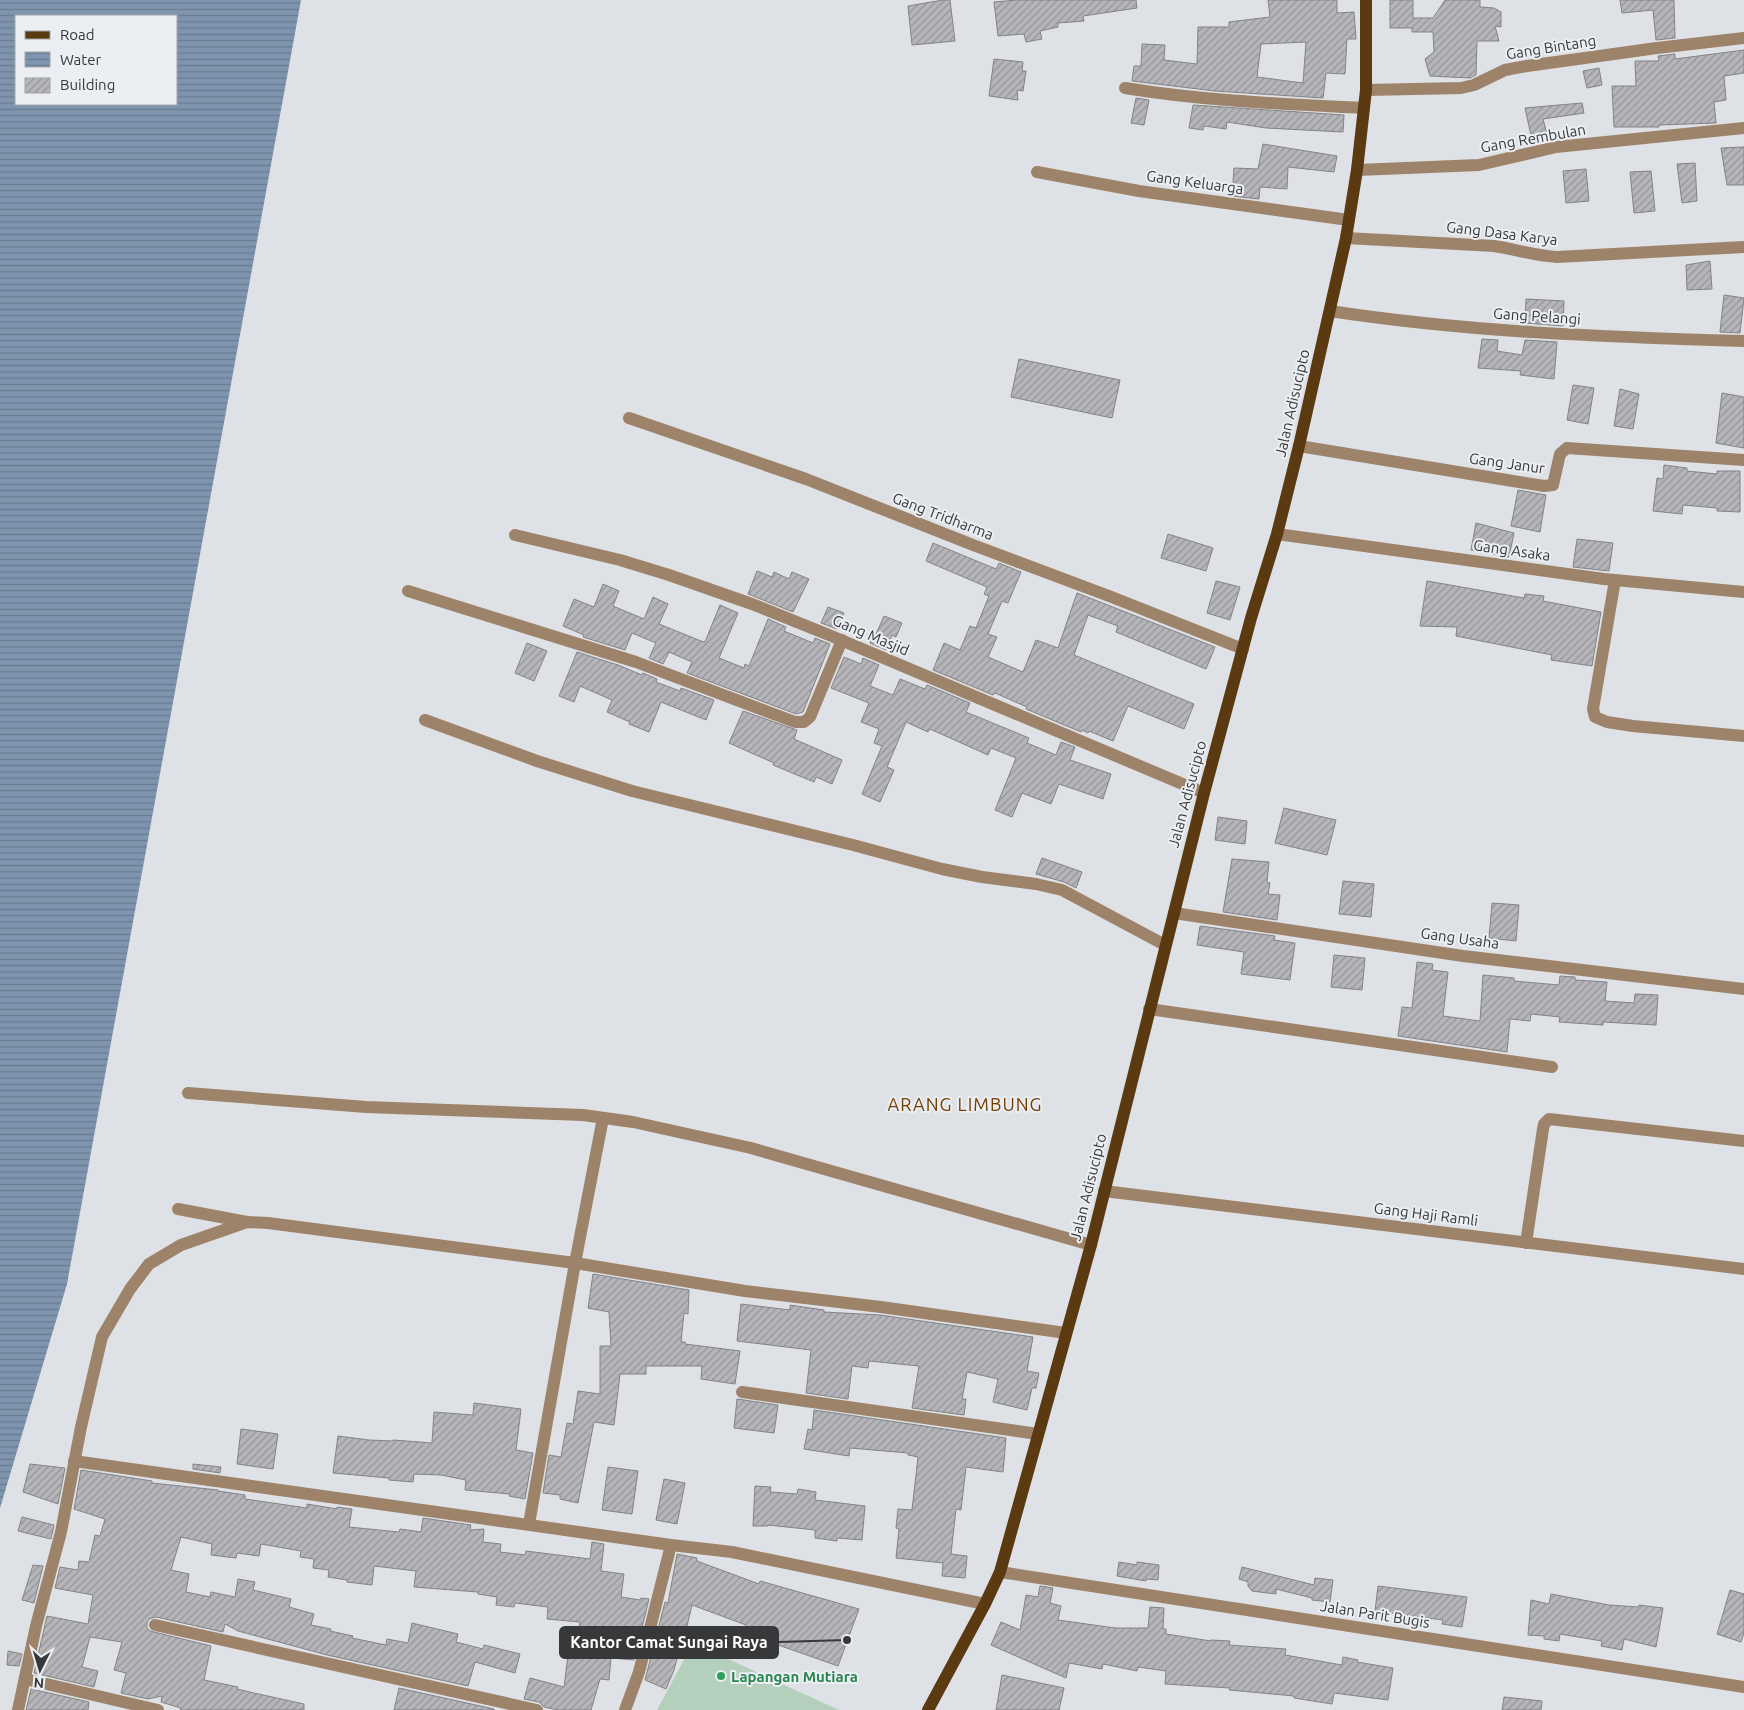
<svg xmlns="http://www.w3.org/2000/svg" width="1744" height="1710" viewBox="0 0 1744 1710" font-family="Ubuntu,sans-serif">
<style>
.grass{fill:#b4d0bd}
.water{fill:url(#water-rules);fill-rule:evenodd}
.building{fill:url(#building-hatch);stroke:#838387;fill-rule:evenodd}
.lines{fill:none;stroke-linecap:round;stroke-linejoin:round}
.minor{stroke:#9d836a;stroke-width:12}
.major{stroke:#5b3911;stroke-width:12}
.leisure-dot{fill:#2e9e5b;stroke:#ebeef2;stroke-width:2}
.labels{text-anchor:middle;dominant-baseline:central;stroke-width:4;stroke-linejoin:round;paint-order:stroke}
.street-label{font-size:15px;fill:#37383a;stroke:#ebeef2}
.leisure-label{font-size:15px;font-weight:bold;fill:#27864d;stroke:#ebeef2;text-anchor:start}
.quarter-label{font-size:18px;letter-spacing:1px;fill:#743e00;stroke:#ebeef2}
.leader{fill:none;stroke:#37383a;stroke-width:2}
.callout-dot{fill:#37383a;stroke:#ebeef2;stroke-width:2}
.callout{fill:#37383a;stroke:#37383a;stroke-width:2}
.callout-label{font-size:16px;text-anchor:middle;font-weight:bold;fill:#fff}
</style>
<defs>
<pattern id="water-rules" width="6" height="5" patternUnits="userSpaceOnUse" patternTransform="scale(1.25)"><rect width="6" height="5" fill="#7f94ae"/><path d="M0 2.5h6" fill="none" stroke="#697a8f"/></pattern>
<pattern id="building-hatch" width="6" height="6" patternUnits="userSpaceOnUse" patternTransform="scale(1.25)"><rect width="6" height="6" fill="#b6b5ba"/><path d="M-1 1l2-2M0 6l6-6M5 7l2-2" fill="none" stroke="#959498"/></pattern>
</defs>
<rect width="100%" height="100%" fill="#dee1e5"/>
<!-- grass -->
<polygon class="grass" points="693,1643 839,1710 657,1710"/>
<!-- water -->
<path class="water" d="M 0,0 L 301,0 L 67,1284 L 0,1508 ZM 16,16 L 176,16 L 176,104 L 16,104 Z"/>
<!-- building -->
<g class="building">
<polygon points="943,0 950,0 955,41 912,45 908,6"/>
<polygon points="1017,0 1136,0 1137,8 1083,16 1084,21 1058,23 1058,27 1040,31 1042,39 1026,42 1024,34 998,36 994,2"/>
<path d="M 1268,0 L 1337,0 L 1337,13 L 1354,12 L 1356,39 L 1347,39 L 1345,74 L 1326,73 L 1323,98 L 1215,91 L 1132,81 L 1134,66 L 1141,66 L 1142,44 L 1165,45 L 1164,60 L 1197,64 L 1198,27 L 1229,27 L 1229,22 L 1270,17 ZM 1306,42 L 1303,83 L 1257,77 L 1261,44 Z"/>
<polygon points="1390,0 1413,0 1413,18 1433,18 1445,0 1480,0 1480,7 1494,8 1501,12 1501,27 1495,26 1499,41 1477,41 1476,75 1470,78 1430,76 1425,59 1434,52 1433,32 1412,32 1412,28 1390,28"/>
<polygon points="1620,0 1674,0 1675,38 1656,40 1653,10 1622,13"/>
<polygon points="1744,50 1744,73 1724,76 1726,100 1714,102 1716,123 1659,125 1659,127 1614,127 1612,86 1636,86 1635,61 1659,61 1658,56 1675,54 1675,59"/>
<polygon points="994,59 1023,62 1022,71 1026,71 1023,91 1017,90 1018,100 989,96"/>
<polygon points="1599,68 1602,85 1587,88 1583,71"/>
<polygon points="1136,98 1149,100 1144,125 1131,123"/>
<polygon points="1582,103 1584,113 1543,119 1548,138 1532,140 1525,108"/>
<polygon points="1193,105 1344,115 1343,132 1266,128 1227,122 1226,129 1204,126 1203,130 1189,128"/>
<polygon points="1263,144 1337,156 1334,172 1288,167 1287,189 1260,187 1259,199 1232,196 1234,168 1258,169"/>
<polygon points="1744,147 1744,185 1727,185 1721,148"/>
<polygon points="1695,163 1697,201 1682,203 1677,164"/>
<polygon points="1586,169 1589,201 1566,203 1563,171"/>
<polygon points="1651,171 1655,211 1634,213 1630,172"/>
<polygon points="1710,261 1712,289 1687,290 1686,265"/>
<polygon points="1724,295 1744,298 1740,333 1720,332"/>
<polygon points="1526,299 1564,301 1563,326 1525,323"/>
<polygon points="1482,339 1498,340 1497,351 1522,355 1525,340 1557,342 1554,379 1520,375 1521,371 1478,368"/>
<polygon points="1019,359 1120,380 1112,418 1011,397"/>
<polygon points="1573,385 1594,388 1588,424 1567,420"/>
<polygon points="1620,389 1639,394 1633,429 1614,426"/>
<polygon points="1722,393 1744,397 1744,448 1716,443"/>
<polygon points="1664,465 1687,468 1687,471 1717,474 1717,471 1740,471 1740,512 1717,511 1717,508 1683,505 1682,514 1653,511 1657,478 1663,479"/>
<polygon points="1518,490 1546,495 1540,532 1511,526"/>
<polygon points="1476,523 1514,533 1509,557 1471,550"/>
<polygon points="1168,534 1213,548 1206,571 1161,558"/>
<polygon points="1577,539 1613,543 1609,571 1573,567"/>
<polygon points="933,543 996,569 999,563 1021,572 1008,603 1002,601 988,634 997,637 988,657 1023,672 1036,640 1058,648 1077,593 1215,647 1206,669 1116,632 1118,626 1088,615 1074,655 1194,704 1184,729 1128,706 1113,741 1089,731 1088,733 1082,730 1081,732 1026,709 1027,707 995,693 993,695 933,670 944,643 960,650 970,626 976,628 989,596 984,594 987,587 926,561"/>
<polygon points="757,571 772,577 774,572 789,579 792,572 809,579 793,612 748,594"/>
<polygon points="1216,581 1240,587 1230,620 1207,613"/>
<polygon points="1427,581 1524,598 1525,594 1544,596 1543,601 1601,612 1592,666 1551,660 1552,655 1456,636 1457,627 1420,626"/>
<polygon points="603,584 619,591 613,606 644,619 653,597 668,604 659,624 701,641 705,642 720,605 738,613 719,658 744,668 745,664 749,666 768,619 786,627 784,631 813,643 815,638 830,644 803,712 796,714 687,673 692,662 669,652 663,664 649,658 656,643 632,633 625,650 583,637 584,635 563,626 574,599 594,607"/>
<polygon points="828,607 844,613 837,629 821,623"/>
<polygon points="884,616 902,623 896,637 892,635 886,650 870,643 874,633 876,634"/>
<polygon points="527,643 547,651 534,681 515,673"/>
<polygon points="577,652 618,665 642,675 643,673 657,679 656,682 680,691 681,688 714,700 706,720 661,702 649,732 629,724 630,722 607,712 612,700 580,686 574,702 559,696"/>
<polygon points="844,657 861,664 863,658 879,665 870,686 893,695 900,679 925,689 927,685 970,703 966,712 1029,738 1027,743 1056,755 1061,742 1075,747 1070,760 1111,774 1103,799 1059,784 1051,804 1022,793 1012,817 995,810 1016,758 991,748 988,755 930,729 928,732 906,722 887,767 894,770 880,802 862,794 882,746 874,743 879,729 861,722 869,703 831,688"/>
<polygon points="743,711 797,730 794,739 842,760 832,784 816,777 814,782 773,765 774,763 729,743"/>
<polygon points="1284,808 1336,820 1327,855 1275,843"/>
<polygon points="1218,817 1247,821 1245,844 1215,840"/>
<polygon points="1042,858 1082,872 1076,888 1064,882 1036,874"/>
<polygon points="1232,859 1269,862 1267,882 1270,883 1268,894 1280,895 1277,920 1223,912"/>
<polygon points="1343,881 1374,884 1371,917 1339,914"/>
<polygon points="1492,903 1519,905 1516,941 1489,938"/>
<polygon points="1200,926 1275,936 1274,940 1295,943 1290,980 1241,974 1244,952 1197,945"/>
<polygon points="1334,955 1365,958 1362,990 1331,987"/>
<polygon points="1417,962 1433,964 1432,970 1448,972 1443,1016 1480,1021 1483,975 1514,978 1514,981 1559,985 1560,976 1575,977 1575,980 1607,982 1605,1001 1634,1003 1635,994 1658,995 1656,1025 1603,1022 1603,1025 1559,1022 1560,1017 1531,1014 1530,1021 1510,1019 1507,1052 1398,1036 1402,1007 1412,1008"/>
<polygon points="593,1274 689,1290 688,1314 684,1313 681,1342 685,1342 685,1344 740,1351 735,1384 701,1379 702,1366 646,1366 646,1374 620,1374 614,1425 594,1422 578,1503 560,1499 560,1495 543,1493 549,1455 561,1457 567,1423 573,1424 578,1391 600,1394 600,1346 611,1346 609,1312 588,1308"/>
<polygon points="741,1304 790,1310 790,1305 824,1310 824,1312 880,1315 1033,1337 1027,1371 1039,1373 1036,1388 1032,1388 1027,1410 993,1402 998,1379 967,1372 962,1399 966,1399 964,1415 912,1408 919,1366 869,1361 868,1368 852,1366 848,1399 806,1393 811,1350 737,1341"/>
<polygon points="737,1399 778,1405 774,1433 734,1428"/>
<polygon points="474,1403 521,1409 516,1450 533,1453 525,1499 509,1496 510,1494 465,1490 466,1480 441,1475 414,1474 413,1482 389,1480 389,1478 333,1473 338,1436 369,1440 393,1441 393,1440 432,1443 434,1412 473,1415"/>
<polygon points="814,1410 1006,1438 1003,1472 966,1467 961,1510 956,1509 951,1554 967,1556 965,1578 942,1576 943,1563 896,1558 899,1529 896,1528 898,1509 912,1510 918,1457 908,1455 908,1453 850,1448 849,1456 804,1449 808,1429 812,1430"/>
<polygon points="241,1429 278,1434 273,1469 237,1464"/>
<polygon points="30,1464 65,1468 58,1504 23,1492"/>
<polygon points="193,1464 221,1467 220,1473 193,1469"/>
<polygon points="608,1467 638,1471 632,1514 602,1510"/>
<polygon points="81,1470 152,1481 152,1483 218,1490 218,1491 245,1495 245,1499 307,1508 307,1504 337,1509 337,1507 352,1509 349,1527 399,1532 400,1529 421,1532 423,1518 471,1525 470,1530 484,1529 483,1542 501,1544 500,1552 525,1555 526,1551 590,1559 592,1542 604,1544 601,1571 624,1574 621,1597 640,1600 641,1598 649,1599 634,1660 611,1658 609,1680 600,1679 591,1710 558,1710 544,1707 539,1702 524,1699 530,1678 564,1687 568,1655 576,1656 580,1622 547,1619 548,1607 515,1603 514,1607 496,1605 497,1597 478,1594 478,1592 414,1587 416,1571 374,1566 372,1585 347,1582 347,1580 328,1577 329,1570 313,1568 314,1559 300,1557 301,1551 261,1544 259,1556 237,1553 236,1558 211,1555 212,1544 181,1537 171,1570 189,1574 186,1592 210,1597 211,1592 235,1597 238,1579 255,1582 253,1590 291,1599 289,1607 314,1614 311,1625 331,1629 330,1631 353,1636 352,1638 386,1645 387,1639 408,1643 412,1623 437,1629 458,1634 456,1642 483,1649 484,1645 520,1654 515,1673 475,1662 468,1686 327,1655 238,1631 225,1624 223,1632 156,1617 149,1619 147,1623 147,1628 150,1631 211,1646 204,1680 238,1687 237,1689 254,1693 304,1704 304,1710 180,1710 181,1708 161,1702 162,1696 148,1699 121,1693 126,1673 114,1670 122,1642 90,1637 82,1667 98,1671 94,1687 34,1673 47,1616 88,1624 93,1595 55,1588 60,1567 78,1570 79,1561 89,1562 95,1535 100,1536 105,1519 74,1509"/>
<polygon points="664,1479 685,1483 677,1524 656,1520"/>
<polygon points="755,1486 771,1487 770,1492 797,1494 798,1489 816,1492 815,1500 865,1506 862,1540 837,1538 837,1541 815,1538 815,1530 768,1525 768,1526 753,1526"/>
<polygon points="22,1517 54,1525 51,1539 18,1531"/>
<polygon points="677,1554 697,1558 697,1561 759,1584 760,1581 859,1609 838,1666 744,1633 746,1625 692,1605 683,1643 681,1643 674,1670 666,1689 645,1680 665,1602 668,1603"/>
<polygon points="1119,1562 1137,1565 1137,1562 1159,1565 1158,1580 1146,1579 1146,1581 1117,1576"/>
<polygon points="33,1565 43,1566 34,1603 22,1600"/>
<polygon points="1242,1567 1314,1585 1315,1578 1333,1580 1330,1602 1312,1600 1312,1598 1276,1589 1276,1594 1252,1591 1248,1586 1248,1582 1239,1579"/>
<polygon points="1040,1586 1053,1588 1050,1603 1061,1606 1058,1620 1115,1628 1148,1628 1150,1607 1164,1608 1163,1629 1166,1629 1166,1634 1211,1641 1211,1640 1230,1641 1229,1645 1286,1649 1285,1655 1342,1665 1343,1657 1358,1660 1357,1662 1393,1668 1388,1700 1334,1693 1332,1704 1294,1698 1294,1696 1229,1690 1230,1688 1165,1684 1166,1671 1138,1667 1137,1671 1103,1664 1102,1669 1069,1663 1066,1678 991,1645 1001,1622 1020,1630 1026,1595 1038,1597"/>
<polygon points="1378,1586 1467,1597 1462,1627 1442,1624 1443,1620 1375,1611"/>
<polygon points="1730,1590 1744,1594 1744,1633 1741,1642 1717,1634"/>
<polygon points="1551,1594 1609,1605 1638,1607 1639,1605 1663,1608 1656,1647 1624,1639 1622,1650 1601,1646 1602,1641 1560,1634 1559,1641 1544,1639 1544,1636 1528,1635 1531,1600 1549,1604"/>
<polygon points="8,1651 22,1654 19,1666 7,1665"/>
<polygon points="1002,1675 1064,1688 1059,1710 996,1710"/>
<polygon points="399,1688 494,1709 494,1710 394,1710"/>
<polygon points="31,1689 89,1702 88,1710 26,1710"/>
<polygon points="1504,1697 1542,1701 1541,1710 1502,1710"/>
</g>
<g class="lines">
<!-- minor -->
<g class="minor">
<path d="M 1125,88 C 1204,101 1284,104 1364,108"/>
<polyline points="1366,90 1461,88 1474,85 1505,70 1527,66 1657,48 1744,38"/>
<polyline points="1357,170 1479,165 1556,147 1744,128"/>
<polyline points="1037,172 1139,191 1349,220"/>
<path d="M 1346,238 L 1494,246 C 1515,249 1535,256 1557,257 L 1744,247"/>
<path d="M 1330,311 C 1467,332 1605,337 1744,341"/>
<polyline points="629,418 806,479 973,545 1109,596 1243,649"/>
<polyline points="1299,446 1544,486 1553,485 1560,454 1567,448 1744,460"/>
<polyline points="1277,534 1604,579 1744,592"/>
<polyline points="515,535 620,560 669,575 752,604 829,635 1204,793"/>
<polyline points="1615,580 1593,709 1595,717 1607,722 1633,726 1744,736"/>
<polyline points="408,591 636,662 795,722 804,722 810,717 842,640"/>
<polyline points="425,720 537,761 632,791 853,845 942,869 982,877 1036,884 1062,890 1165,945"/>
<polyline points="1174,913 1463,956 1744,989"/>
<polyline points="1149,1009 1552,1067"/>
<polyline points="188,1093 366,1107 583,1115 633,1122 751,1148 1091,1245"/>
<polyline points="1104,1191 1744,1269"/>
<polyline points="178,1209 247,1222"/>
<polyline points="1526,1243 1543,1129 1544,1124 1549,1119 1744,1141"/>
<polyline points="742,1392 1038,1434"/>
<polyline points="74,1461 671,1545 732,1552 985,1604"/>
<polyline points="529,1524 575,1263 603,1118"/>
<polyline points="1000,1572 1744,1687"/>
<polyline points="155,1625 537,1710"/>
<polyline points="25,1679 158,1710"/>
<polyline points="18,1710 36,1626 61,1532 81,1427 102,1337 130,1289 149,1264 181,1245 247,1222 268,1223 575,1263 745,1291 881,1307 1066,1333"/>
<polyline points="625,1710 639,1672 671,1545"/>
</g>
<!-- major -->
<polyline class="major" points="928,1710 985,1604 1000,1572 1091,1245 1204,793 1251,618 1277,534 1299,446 1346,238 1357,170 1366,90 1366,0"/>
</g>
<!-- markers -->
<circle class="leisure-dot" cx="721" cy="1676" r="5"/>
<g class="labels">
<!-- street labels -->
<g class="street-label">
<text transform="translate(1551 47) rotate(-9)">Gang Bintang</text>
<text transform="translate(1533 138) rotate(-10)">Gang Rembulan</text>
<text transform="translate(1195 182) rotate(8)">Gang Keluarga</text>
<text transform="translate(1502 233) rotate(7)">Gang Dasa Karya</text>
<text transform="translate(1537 316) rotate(4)">Gang Pelangi</text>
<text transform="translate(1292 403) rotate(-77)">Jalan Adisucipto</text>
<text transform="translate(1507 463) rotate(8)">Gang Janur</text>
<text transform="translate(943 516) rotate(21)">Gang Tridharma</text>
<text transform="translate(1512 550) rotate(8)">Gang Asaka</text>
<text transform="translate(871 635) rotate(23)">Gang Masjid</text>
<text transform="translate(1187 794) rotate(-75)">Jalan Adisucipto</text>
<text transform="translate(1460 938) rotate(8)">Gang Usaha</text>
<text transform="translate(1088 1187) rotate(-76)">Jalan Adisucipto</text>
<text transform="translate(1426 1214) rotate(7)">Gang Haji Ramli</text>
<text transform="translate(1375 1614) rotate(9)">Jalan Parit Bugis</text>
</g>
<!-- leisure labels -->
<g class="leisure-label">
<text x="731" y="1676">Lapangan Mutiara</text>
</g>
<!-- quarter labels -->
<g class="quarter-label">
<text x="965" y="1104">ARANG LIMBUNG</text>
</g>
</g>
<!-- callouts -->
<path class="leader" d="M847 1640L778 1642"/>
<circle class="callout-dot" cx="847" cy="1640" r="5"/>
<rect class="callout" x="560" y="1627" width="218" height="31" rx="5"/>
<g class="callout-label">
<text x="669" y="1648">Kantor Camat Sungai Raya</text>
</g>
<!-- legend -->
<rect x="15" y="15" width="162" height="90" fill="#ebeef2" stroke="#a3a5a8"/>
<rect x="25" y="31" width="25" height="8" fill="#5b3911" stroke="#a3a5a8"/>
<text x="60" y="40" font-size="15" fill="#37383a">Road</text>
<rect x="25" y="52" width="25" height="15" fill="url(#water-rules)" stroke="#a3a5a8"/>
<text x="60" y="65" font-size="15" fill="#37383a">Water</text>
<rect x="25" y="78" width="25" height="15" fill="url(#building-hatch)" stroke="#a3a5a8"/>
<text x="60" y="90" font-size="15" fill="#37383a">Building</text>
<!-- north arrow -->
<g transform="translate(40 1670) rotate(185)" stroke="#ebeef2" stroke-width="4" paint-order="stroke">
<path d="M0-4L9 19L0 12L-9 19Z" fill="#37383a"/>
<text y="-8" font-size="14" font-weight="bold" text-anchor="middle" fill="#37383a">N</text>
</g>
</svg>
